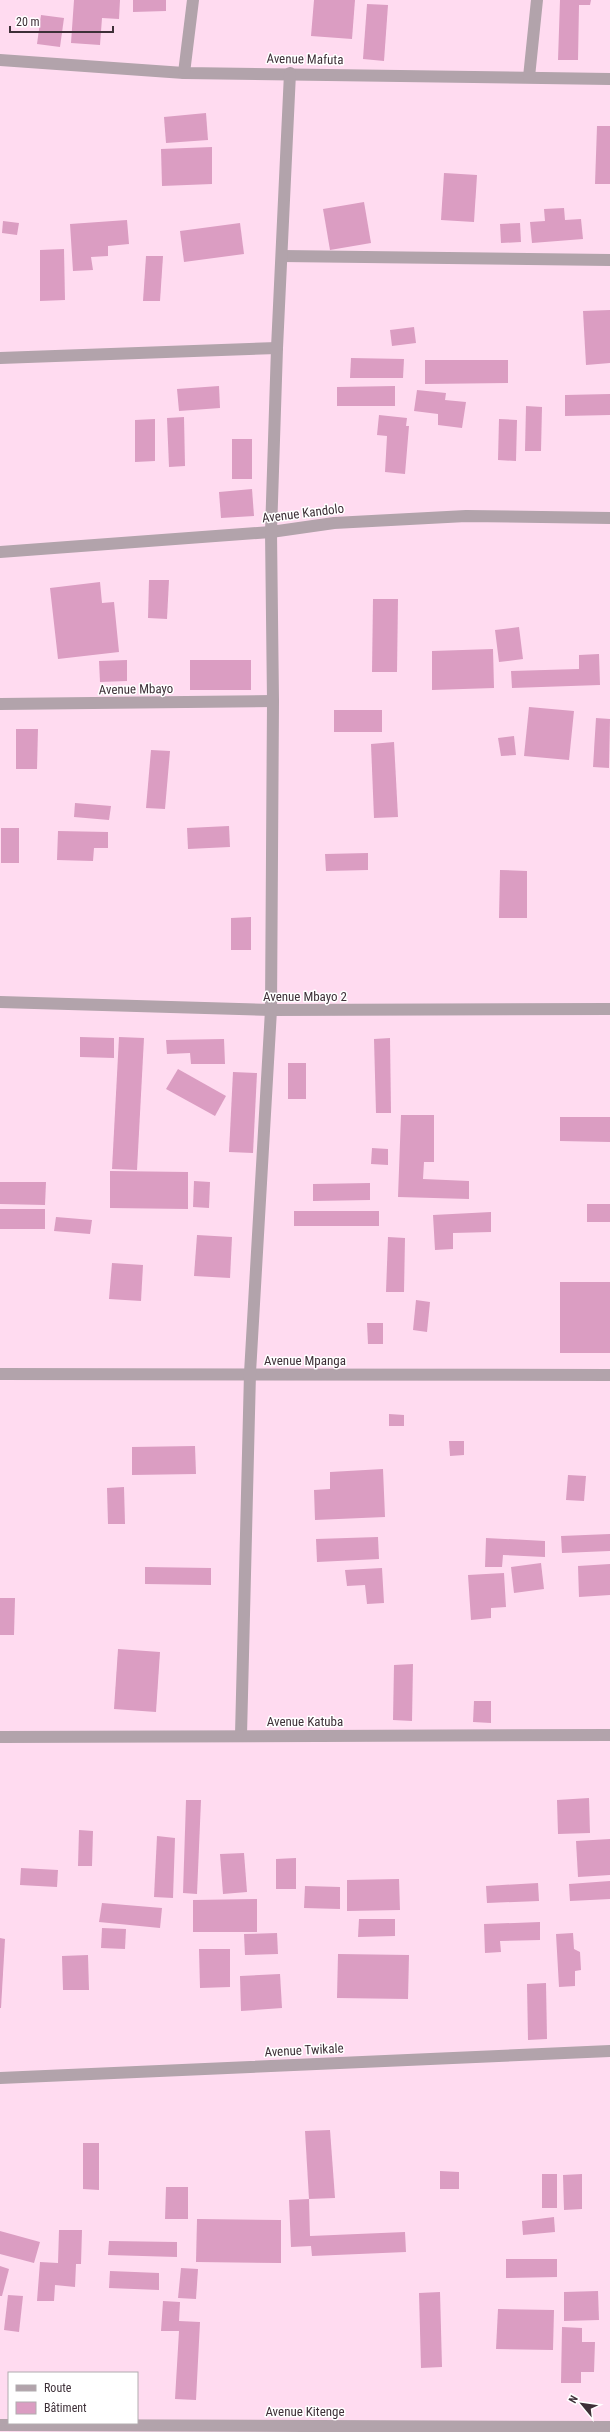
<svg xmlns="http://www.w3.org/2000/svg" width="610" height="2432" viewBox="0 0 610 2432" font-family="'Roboto Condensed',sans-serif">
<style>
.building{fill:#db9dc2}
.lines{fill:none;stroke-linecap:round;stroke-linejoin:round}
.street{stroke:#b2a3ab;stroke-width:12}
.labels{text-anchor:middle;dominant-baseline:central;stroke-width:3;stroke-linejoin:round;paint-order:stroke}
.street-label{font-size:13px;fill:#3e3038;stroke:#fff}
</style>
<rect width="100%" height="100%" fill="#ffdbf0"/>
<!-- building -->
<g class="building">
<polygon points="74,0 120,0 119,19 102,18 100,45 71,43"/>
<polygon points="133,0 166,0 166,11 133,12"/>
<polygon points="314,0 355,0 352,39 311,36"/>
<polygon points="560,0 591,0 590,5 579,5 578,60 558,60"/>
<polygon points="367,4 388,5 384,61 363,59"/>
<polygon points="41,15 64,18 60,47 37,44"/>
<polygon points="206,113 208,140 166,143 164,117"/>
<polygon points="597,126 610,126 610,184 595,184"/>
<polygon points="212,147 212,184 162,186 161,149"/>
<polygon points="444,173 477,175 474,222 441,220"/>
<polygon points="364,202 371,243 330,250 323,209"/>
<polygon points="564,208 565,220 581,219 583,239 532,243 530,222 545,221 544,209"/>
<polygon points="127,220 129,244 108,246 108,256 91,257 93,270 73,271 70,224"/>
<polygon points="3,221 19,223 17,235 2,233"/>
<polygon points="240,223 244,254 184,262 180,231"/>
<polygon points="520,223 521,242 501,243 500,224"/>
<polygon points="64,249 65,300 40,301 40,250"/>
<polygon points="146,256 163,256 160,301 143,301"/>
<polygon points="610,310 610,363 586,365 583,311"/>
<polygon points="414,327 416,343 392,346 390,330"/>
<polygon points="351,358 404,359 403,378 350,378"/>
<polygon points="425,360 508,360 508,383 425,384"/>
<polygon points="219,386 220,408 179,411 177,389"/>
<polygon points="395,386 395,406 337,406 337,387"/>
<polygon points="417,390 446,393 445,400 466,402 462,428 438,425 438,414 414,411"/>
<polygon points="610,394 610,415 565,416 565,395"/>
<polygon points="526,406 542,407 541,451 525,451"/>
<polygon points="379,415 407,418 406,426 409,426 405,474 385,472 387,436 377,435"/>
<polygon points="184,417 185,466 169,467 167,418"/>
<polygon points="155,419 155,461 135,462 135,420"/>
<polygon points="499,419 517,420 516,461 498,460"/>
<rect x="232" y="439" width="20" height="40"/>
<polygon points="252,489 254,516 221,518 219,492"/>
<polygon points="149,580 169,580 167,619 148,618"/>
<polygon points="100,582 102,603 114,602 119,652 58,659 50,588"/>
<polygon points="373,599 398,599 397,672 372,672"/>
<polygon points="519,627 523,659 499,662 495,630"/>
<polygon points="493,649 494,688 432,690 432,651"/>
<polygon points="599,654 600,685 512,688 511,671 579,669 579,655"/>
<polygon points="127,660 127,681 100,682 99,661"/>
<rect x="190" y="660" width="61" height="30"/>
<polygon points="529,707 574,711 569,760 524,756"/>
<rect x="334" y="710" width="48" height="22"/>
<polygon points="596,718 610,719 609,768 593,767"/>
<polygon points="16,729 38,729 37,769 16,769"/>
<polygon points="514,736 516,755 501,756 498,738"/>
<polygon points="394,742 398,817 374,818 371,744"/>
<polygon points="151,750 170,751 165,809 146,808"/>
<polygon points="75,803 111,806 109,820 74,817"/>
<polygon points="229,826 230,847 188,849 187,828"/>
<rect x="1" y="828" width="18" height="35"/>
<polygon points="58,831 108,832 108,848 94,848 93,861 57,860"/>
<polygon points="368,853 368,870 326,871 325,854"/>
<polygon points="500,870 527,871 527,918 499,918"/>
<polygon points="251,917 251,950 231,950 231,918"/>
<polygon points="80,1037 114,1038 114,1058 80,1057"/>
<polygon points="119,1037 144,1038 137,1170 112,1169"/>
<polygon points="390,1038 391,1113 376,1113 374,1039"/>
<polygon points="224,1039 225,1064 191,1064 190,1053 167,1054 166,1040"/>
<rect x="288" y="1063" width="18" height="36"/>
<polygon points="178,1069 226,1096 215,1116 166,1089"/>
<polygon points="233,1072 257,1073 253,1153 229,1152"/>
<polygon points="401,1115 434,1115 434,1162 424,1162 423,1179 469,1181 469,1199 398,1197"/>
<polygon points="560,1117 610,1117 610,1142 560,1141"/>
<polygon points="372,1148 388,1149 388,1165 371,1164"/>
<polygon points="110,1171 188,1172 188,1209 110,1208"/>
<polygon points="194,1181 210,1182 209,1208 193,1207"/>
<polygon points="0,1182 46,1182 45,1205 0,1204"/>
<polygon points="370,1183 370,1200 313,1201 313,1184"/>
<rect x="587" y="1204" width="23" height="18"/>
<rect x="0" y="1209" width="45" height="20"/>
<rect x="294" y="1211" width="85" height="15"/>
<polygon points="491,1212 491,1232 453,1233 453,1249 435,1250 433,1215"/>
<polygon points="56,1217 92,1220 90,1234 54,1231"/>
<polygon points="197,1235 232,1237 230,1278 194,1276"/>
<polygon points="388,1237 405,1238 404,1292 386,1292"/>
<polygon points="112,1263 143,1265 141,1301 109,1299"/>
<rect x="560" y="1282" width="50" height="71"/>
<polygon points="416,1300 430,1302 427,1332 413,1330"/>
<polygon points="367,1323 383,1323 383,1344 368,1344"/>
<polygon points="389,1414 404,1415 404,1426 389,1426"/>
<polygon points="449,1441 464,1441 464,1455 450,1456"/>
<polygon points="195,1446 196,1474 132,1475 132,1447"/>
<polygon points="383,1469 385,1517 315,1520 314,1490 330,1489 330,1472"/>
<polygon points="568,1475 586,1476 584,1501 566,1500"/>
<polygon points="124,1487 125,1524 108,1524 107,1488"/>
<polygon points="610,1534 610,1551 562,1553 561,1536"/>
<polygon points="378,1537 379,1559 317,1562 316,1539"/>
<polygon points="486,1538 545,1541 545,1557 503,1555 502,1567 485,1567"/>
<polygon points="541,1563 544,1589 514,1593 511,1567"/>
<polygon points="610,1564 610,1595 579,1597 578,1566"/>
<polygon points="145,1567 211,1568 211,1585 145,1584"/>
<polygon points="382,1568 384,1603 367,1604 365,1585 347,1586 345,1570"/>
<polygon points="504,1573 506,1607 491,1608 491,1618 471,1620 468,1575"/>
<polygon points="0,1598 15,1598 14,1635 0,1635"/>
<polygon points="118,1649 160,1652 156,1712 114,1709"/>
<polygon points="413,1664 412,1721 393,1720 394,1665"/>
<polygon points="474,1701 491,1701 491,1723 473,1722"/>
<polygon points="589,1798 590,1833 558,1834 557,1800"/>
<polygon points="186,1800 201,1800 197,1894 183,1893"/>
<polygon points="79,1830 93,1831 92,1866 78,1866"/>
<polygon points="157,1836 175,1838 173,1898 154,1897"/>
<polygon points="610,1839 610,1875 578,1877 576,1841"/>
<polygon points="244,1853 247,1892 223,1894 220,1854"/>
<polygon points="296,1858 296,1889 276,1889 276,1859"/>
<polygon points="21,1868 58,1870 57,1887 20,1885"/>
<polygon points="399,1879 400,1910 347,1911 347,1880"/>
<polygon points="610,1881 610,1899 570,1901 569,1884"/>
<polygon points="538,1883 539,1901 487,1903 486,1886"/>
<polygon points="305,1886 340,1887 340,1909 304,1908"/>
<polygon points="257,1899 257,1932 193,1932 193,1900"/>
<polygon points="102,1903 162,1908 160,1928 99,1922"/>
<polygon points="359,1919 395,1919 395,1936 358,1937"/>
<polygon points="540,1922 540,1940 500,1941 501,1952 485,1953 484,1924"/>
<polygon points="102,1928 126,1929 125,1949 101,1948"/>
<polygon points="277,1933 278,1954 245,1955 244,1934"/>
<polygon points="573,1933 574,1949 580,1952 581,1970 575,1971 575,1986 559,1987 556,1934"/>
<polygon points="0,1938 5,1939 1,2008 0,2008"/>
<polygon points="199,1949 230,1949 230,1987 200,1988"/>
<polygon points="338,1954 409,1955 408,1999 337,1998"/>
<polygon points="88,1955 89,1990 63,1990 62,1956"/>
<polygon points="280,1974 282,2008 241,2011 240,1976"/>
<polygon points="546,1983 547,2039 528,2040 527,1984"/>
<polygon points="330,2130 335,2198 309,2199 305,2131"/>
<polygon points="83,2143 99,2143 99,2190 83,2189"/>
<polygon points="440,2171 459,2172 459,2189 440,2189"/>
<rect x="542" y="2174" width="15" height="34"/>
<polygon points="582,2174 582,2209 564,2210 563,2175"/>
<polygon points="166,2187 188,2187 188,2219 165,2219"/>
<polygon points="309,2199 310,2236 405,2232 406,2252 312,2256 311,2246 291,2247 289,2200"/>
<polygon points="554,2217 555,2232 523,2235 522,2221"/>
<polygon points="197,2219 281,2220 281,2263 196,2262"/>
<polygon points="59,2230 82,2230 81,2264 70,2264 76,2264 75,2287 55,2285 54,2301 37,2301 40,2262 58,2263"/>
<polygon points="0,2231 40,2242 34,2263 0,2254"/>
<polygon points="109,2241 177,2242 177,2257 108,2255"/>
<polygon points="506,2259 557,2259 557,2277 506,2278"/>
<polygon points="0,2266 9,2269 2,2296 0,2296"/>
<polygon points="181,2268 198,2269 196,2299 178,2298"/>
<polygon points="110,2271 159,2273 159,2290 109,2288"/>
<polygon points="598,2291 599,2320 564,2321 564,2292"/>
<polygon points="440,2292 442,2367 421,2368 419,2293"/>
<polygon points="8,2295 23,2296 19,2332 4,2330"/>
<polygon points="163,2301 180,2302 179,2321 200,2322 196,2400 175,2399 179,2331 161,2331"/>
<polygon points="498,2309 554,2310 553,2350 496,2349"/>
<polygon points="562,2327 582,2328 582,2342 595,2342 594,2372 581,2372 581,2383 561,2383"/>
</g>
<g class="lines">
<!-- street -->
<g class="street">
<polyline points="0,60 184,73 610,79"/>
<polyline points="184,73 193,0"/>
<polyline points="529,77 537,0"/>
<polyline points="282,256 610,260"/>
<polyline points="0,358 277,348"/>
<polyline points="0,552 271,532 334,523 466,516 610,518"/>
<polyline points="0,704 273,701"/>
<polyline points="0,1002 271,1010 610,1009"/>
<polyline points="0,1374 610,1375"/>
<polyline points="241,1735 250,1373 271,1010 273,701 271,532 277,348 290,73"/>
<polyline points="0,1737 610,1735"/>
<polyline points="0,2078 610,2051"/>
<polyline points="0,2425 610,2427"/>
</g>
</g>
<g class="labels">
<!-- street labels -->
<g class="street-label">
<text transform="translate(305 59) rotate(1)">Avenue Mafuta</text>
<text transform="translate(303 513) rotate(-7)">Avenue Kandolo</text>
<text transform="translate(136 689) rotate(-1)">Avenue Mbayo</text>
<text x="305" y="996">Avenue Mbayo 2</text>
<text x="305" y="1360">Avenue Mpanga</text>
<text x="305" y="1721">Avenue Katuba</text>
<text transform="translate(304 2050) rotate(-3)">Avenue Twikale</text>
<text x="305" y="2411">Avenue Kitenge</text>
</g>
</g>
<!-- legend -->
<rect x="8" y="2372" width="130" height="52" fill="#ffffff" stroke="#b2acaf"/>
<rect x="16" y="2385" width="20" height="6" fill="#b2a3ab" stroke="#b2acaf"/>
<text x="44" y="2392" font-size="12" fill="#3e3038">Route</text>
<rect x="16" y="2402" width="20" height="12" fill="#db9dc2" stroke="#b2acaf"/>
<text x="44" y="2412" font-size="12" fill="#3e3038">Bâtiment</text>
<!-- north arrow -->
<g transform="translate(582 2404) rotate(299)" stroke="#ffffff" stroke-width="3" paint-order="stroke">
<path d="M0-3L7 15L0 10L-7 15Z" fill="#3e3038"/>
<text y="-6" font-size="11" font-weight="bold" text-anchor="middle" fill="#3e3038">N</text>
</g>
<!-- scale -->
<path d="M10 26v6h103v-6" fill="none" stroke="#3e3038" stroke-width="2"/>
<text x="16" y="26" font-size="12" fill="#3e3038" stroke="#ffffff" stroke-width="3" paint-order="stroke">20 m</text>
</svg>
